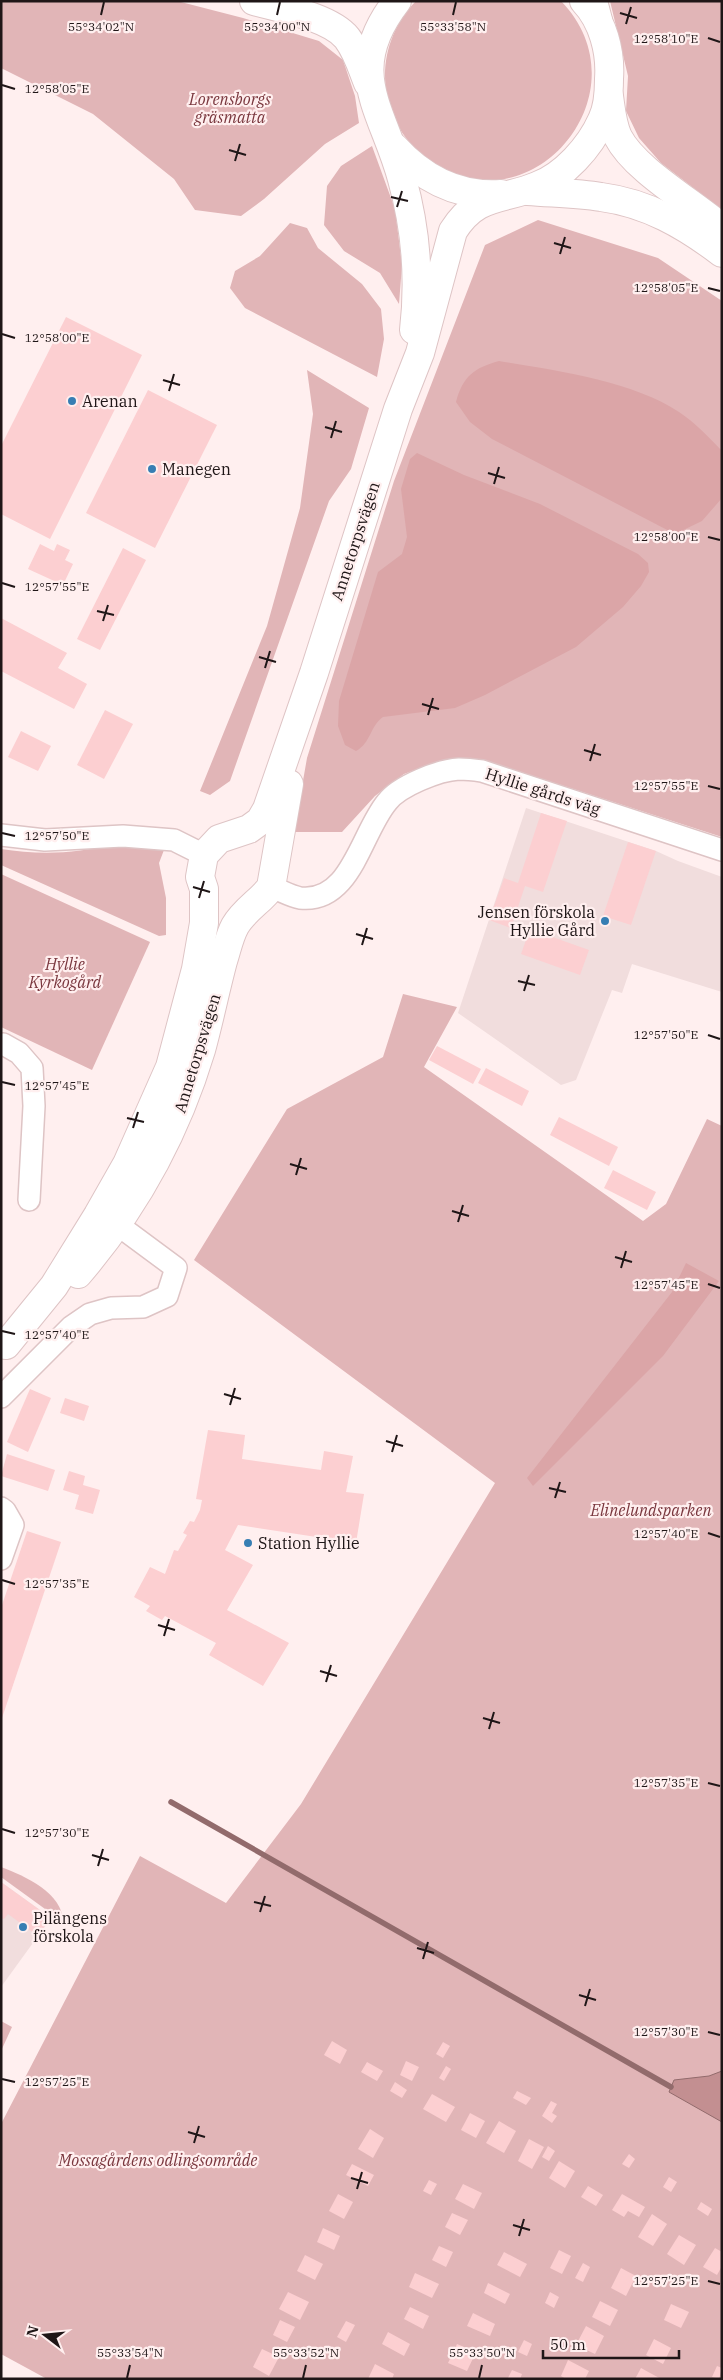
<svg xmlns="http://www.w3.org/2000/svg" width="723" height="2380" viewBox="0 0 723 2380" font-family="'IBM Plex Serif',serif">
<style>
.built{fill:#f1dddd}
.green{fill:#e1b5b7}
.forest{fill:#dba5a7}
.water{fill:#c38f91;stroke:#926b6c}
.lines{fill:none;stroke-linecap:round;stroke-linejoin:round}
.stream{stroke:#926b6c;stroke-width:5.5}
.building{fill:#fccfd1}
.street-casing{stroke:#dec4c5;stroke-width:24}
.secondary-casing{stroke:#dec4c5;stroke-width:30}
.primary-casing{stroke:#dec4c5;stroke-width:30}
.street{stroke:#fff;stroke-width:21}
.secondary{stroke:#fff;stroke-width:28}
.primary{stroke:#fff;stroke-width:28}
.ticks{fill:none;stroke:#1f1617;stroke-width:2}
.poi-dot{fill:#377eb3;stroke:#ffefef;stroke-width:2}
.labels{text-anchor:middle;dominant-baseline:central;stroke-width:4.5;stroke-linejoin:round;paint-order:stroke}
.park-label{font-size:16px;font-style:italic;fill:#7a373e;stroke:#ffefef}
.poi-label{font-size:16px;fill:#1f1617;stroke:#ffefef;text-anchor:start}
.street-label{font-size:16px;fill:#1f1617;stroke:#ffefef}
.ticks-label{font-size:12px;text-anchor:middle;fill:#1f1617;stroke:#ffefef;stroke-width:4.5;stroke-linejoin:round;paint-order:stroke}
</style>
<rect width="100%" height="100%" fill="#ffefef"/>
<!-- built -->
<g class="built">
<polygon points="526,808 656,851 678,861 722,877 722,992 632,964 622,993 612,990 576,1080 561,1085 458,1013"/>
<polygon points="1,1882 51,1918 1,1987"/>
</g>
<!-- green -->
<g class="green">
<polygon points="1,1 177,1 243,18 319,41 343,60 355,96 359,123 325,144 264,199 241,216 195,210 174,179 93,114 1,68"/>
<path d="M 416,1 L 561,1 C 648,91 533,231 431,162 C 408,146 392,122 387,95 C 380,61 392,25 416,1 Z"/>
<polygon points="610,1 722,1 722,210 661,163 639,138 626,111 628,76"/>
<polygon points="372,146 395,209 402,265 399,304 380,273 344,251 324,225 327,186 341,166"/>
<polygon points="538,220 658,258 722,301 722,837 483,760 442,760 404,774 375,796 342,832 294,832 307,758 394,481 485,245"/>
<polygon points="290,223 307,228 318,248 362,284 381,309 384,339 377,377 245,308 230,288 235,271 260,256"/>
<polygon points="307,370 369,408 351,469 329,501 230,781 210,795 200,791 267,626 300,508 313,414"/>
<path d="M 113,844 L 164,850 L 159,863 L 166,898 L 166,935 L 159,936 L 1,865 L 1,849 C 38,855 77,854 113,844 Z"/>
<polygon points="1,874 150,942 92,1070 1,1027"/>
<polygon points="403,994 457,1007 424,1067 643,1221 666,1204 707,1119 722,1126 722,2379 47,2379 1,2354 1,2124 140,1856 226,1903 301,1804 495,1483 194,1260 287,1109 383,1057"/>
<path d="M 1,1867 C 25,1876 63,1893 63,1922 L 1,1877 Z"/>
<polygon points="1,2021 12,2027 1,2051"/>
</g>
<!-- forest -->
<g class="forest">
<path d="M 499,361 C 554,370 633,381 679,412 C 694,422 709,437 722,451 L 722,498 L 702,521 L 675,534 L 492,439 L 470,422 L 456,402 C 463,376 474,368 499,361 Z"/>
<path d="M 417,453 L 464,475 L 540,504 L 638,554 L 648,563 L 649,572 L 641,586 L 623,607 L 576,647 L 485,695 L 455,708 L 383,717 C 370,726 371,743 356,751 L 345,745 L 338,726 L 339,701 L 378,572 L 402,554 L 407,537 L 401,489 L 410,459 Z"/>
<polygon points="686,1263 719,1281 663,1356 533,1486 527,1478 672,1292"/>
</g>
<!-- water -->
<polygon class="water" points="722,2071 722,2122 669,2092 674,2080 709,2076"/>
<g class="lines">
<!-- stream -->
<polyline class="stream" points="171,1802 671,2087"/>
</g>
<!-- building -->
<g class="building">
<polygon points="66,317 142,355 50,539 1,514 1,446"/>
<polygon points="148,390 217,425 155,548 86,513"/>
<polygon points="40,544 54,551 57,544 70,550 65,560 73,564 63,585 28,569"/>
<polygon points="123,548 146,560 100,650 77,639"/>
<polygon points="1,618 67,653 58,668 87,684 74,709 1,671"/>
<polygon points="105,710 133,724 104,779 77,765"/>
<polygon points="21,731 51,746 38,771 8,757"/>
<polygon points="541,813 567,821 543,892 525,886 511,928 489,920 504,878 518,883"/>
<polygon points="628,842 656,851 631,925 603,916"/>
<polygon points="530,929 589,950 580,975 521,954"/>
<polygon points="437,1046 481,1069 473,1084 429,1060"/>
<polygon points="486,1068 529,1091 522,1106 478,1083"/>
<polygon points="559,1117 618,1147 609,1166 550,1135"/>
<polygon points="613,1170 656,1192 647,1210 604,1188"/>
<polygon points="30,1389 51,1398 28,1452 7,1442"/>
<polygon points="65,1398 89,1406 84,1421 60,1413"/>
<polygon points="208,1430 245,1435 242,1459 321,1470 324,1451 353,1456 346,1492 364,1494 356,1543 238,1525 225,1550 253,1565 227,1610 289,1643 263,1686 209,1655 216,1643 165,1616 162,1620 146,1611 150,1606 134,1597 150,1567 165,1574 174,1550 178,1551 187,1535 183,1533 190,1521 194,1522 200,1510 202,1500 196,1499"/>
<polygon points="7,1454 55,1470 48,1491 1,1476"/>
<polygon points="69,1471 85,1476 83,1485 100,1490 93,1514 75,1509 79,1495 63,1490"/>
<polygon points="27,1531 61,1542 2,1718 1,1608"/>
<polygon points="1,1882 51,1918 38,1936 8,1914 4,1919 1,1918"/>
<polygon points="332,2041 347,2050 340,2064 324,2055"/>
<polygon points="443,2042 450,2046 443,2058 436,2054"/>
<polygon points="406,2061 419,2067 412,2081 400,2075"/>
<polygon points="367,2062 383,2071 377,2081 361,2072"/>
<polygon points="446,2066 451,2069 444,2081 439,2078"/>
<polygon points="395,2082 407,2090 402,2098 390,2091"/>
<polygon points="517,2091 531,2098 526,2105 513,2098"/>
<polygon points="432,2094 455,2107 446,2122 423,2109"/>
<polygon points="551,2101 557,2104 552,2113 557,2116 552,2123 542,2116"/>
<polygon points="470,2113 485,2121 476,2138 461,2130"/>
<polygon points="499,2121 516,2131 504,2153 486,2143"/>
<polygon points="370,2129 384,2138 373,2158 358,2149"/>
<polygon points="529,2139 544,2147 532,2169 518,2161"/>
<polygon points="548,2146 555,2151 549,2161 542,2157"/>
<polygon points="629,2154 635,2159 629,2168 622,2164"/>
<polygon points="559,2161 575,2171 565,2188 549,2178"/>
<polygon points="352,2164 374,2175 368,2186 346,2175"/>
<polygon points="669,2177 677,2182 671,2192 663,2187"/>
<polygon points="429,2180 437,2184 431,2195 423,2191"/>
<polygon points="463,2184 482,2193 474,2209 455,2199"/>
<polygon points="588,2186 603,2195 596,2206 581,2197"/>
<polygon points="338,2194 353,2202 344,2219 329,2211"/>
<polygon points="622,2194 645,2207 639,2217 628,2211 624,2217 612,2210"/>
<polygon points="701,2202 712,2209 708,2216 697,2209"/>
<polygon points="452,2213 468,2220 460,2235 445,2227"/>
<polygon points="652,2214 667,2224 653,2246 638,2237"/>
<polygon points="323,2228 340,2236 334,2250 317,2242"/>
<polygon points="679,2235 696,2245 684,2265 667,2254"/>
<polygon points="439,2246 453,2252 446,2267 432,2260"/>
<polygon points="715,2248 722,2252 722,2266 717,2275 703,2267"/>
<polygon points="559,2250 571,2256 562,2274 550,2268"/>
<polygon points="504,2252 527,2264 520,2277 497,2265"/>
<polygon points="305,2255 323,2264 315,2280 297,2271"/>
<polygon points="583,2263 590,2267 583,2282 575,2278"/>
<polygon points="621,2268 636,2276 626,2296 611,2288"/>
<polygon points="415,2273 439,2284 432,2298 409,2287"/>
<polygon points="488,2283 510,2294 505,2304 484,2293"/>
<polygon points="288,2292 309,2302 300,2320 279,2309"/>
<polygon points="550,2292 559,2297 554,2308 545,2303"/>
<polygon points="600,2301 618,2310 610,2326 592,2317"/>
<polygon points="671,2304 689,2312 681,2328 664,2320"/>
<polygon points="410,2307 429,2316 423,2329 404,2319"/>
<polygon points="473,2313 495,2324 490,2336 467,2326"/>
<polygon points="280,2320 295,2327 287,2342 273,2335"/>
<polygon points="346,2321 355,2325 346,2342 337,2337"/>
<polygon points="586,2326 604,2336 595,2354 576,2345"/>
<polygon points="388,2332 410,2344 404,2356 382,2344"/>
<polygon points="654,2339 671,2348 663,2364 646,2355"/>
<polygon points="524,2340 532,2344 527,2356 518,2352"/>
<polygon points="457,2344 476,2352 467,2371 448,2363"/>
<polygon points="262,2349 279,2357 269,2376 253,2367"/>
<polygon points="568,2360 589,2371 585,2379 566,2379 561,2376"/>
<polygon points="375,2364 394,2374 392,2379 368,2379"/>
<polygon points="717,2366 722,2368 719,2379 712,2377"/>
<polygon points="641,2368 661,2379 635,2379"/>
<polygon points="512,2370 522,2374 520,2379 508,2378"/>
</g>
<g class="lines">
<!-- street casing -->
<g class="street-casing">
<g id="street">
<polyline points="1,835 45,840 123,836 174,840 204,855"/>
<path d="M 271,887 C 280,890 290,896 300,898 C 351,904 361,833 387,802 C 399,786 439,770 459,769 C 467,769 475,770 482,771 L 722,850"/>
<polyline points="3,1044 19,1053 32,1068 34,1106 29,1200"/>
<polyline points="1,1397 71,1327 90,1314 111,1308 143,1307 167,1296 176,1268 118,1225 102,1218"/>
<polyline points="1,1508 5,1511 13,1525 1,1559"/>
</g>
</g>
<!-- secondary casing -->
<g class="secondary-casing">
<g id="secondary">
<path d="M 254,1 C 280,8 330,17 347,38 C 357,51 362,68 368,83"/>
<path d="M 397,1 C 342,72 383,109 402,179 C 416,229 420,278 414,330"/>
<path d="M 609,96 C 611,110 612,124 618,137 C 635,170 692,202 722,228"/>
<path d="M 394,147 C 423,179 458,197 501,194"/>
<path d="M 528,191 C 552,193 577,193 601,197 C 647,203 685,225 722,253"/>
<path d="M 78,1274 C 135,1208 176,1133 201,1050 C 209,1021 215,991 223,961 C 227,949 229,937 235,926 C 244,910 261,901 271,887 L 289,784"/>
<path d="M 6,1345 L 54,1286 L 98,1215 L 127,1164 L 170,1067 L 196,969 L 204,923 L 204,889 L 200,877 L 204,855 L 219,839 L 249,829 L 260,821 L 267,809 L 314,673 L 398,409 L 420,353 L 453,231 C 477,193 501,201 537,186 C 564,176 590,147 602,120 C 608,108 609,92 609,79 C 611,52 603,21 584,1"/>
</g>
</g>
<!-- primary casing -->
<g class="primary-casing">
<polyline id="primary" points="593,1 598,20"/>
</g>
<!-- street -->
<use href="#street" class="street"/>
<!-- secondary -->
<use href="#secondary" class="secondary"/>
<!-- primary -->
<use href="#primary" class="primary"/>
</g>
<!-- ticks -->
<path class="ticks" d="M 620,13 L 637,18M 101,15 L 104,2M 277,15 L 280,2M 453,15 L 456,2M 626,24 L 631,7M 708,38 L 720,42M 2,85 L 15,89M 229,150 L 246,155M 235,161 L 240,144M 391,197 L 408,201M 397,207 L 402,191M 554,243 L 571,248M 560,254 L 565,237M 708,288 L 720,291M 2,334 L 15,338M 163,380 L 180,385M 169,391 L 174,374M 325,427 L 342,432M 331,438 L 336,421M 488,473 L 505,478M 494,484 L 499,467M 708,537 L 720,540M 2,583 L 15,587M 97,611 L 114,615M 103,621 L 108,605M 259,657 L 276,662M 265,668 L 270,651M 422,704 L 439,709M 428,715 L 433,698M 584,750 L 601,755M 590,761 L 595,744M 708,786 L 720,789M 2,833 L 15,836M 193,887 L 210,892M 199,898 L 204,881M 356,934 L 373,939M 362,945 L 367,928M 518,981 L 535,985M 524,991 L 529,975M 708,1035 L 720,1039M 2,1082 L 15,1085M 127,1118 L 144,1122M 133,1128 L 138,1112M 290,1164 L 307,1169M 296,1175 L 301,1158M 452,1211 L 469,1216M 458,1222 L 463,1205M 615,1257 L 632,1262M 621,1268 L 626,1251M 708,1284 L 720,1288M 2,1331 L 15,1334M 224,1394 L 241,1399M 230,1405 L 235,1388M 386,1441 L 403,1446M 392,1452 L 397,1435M 549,1488 L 566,1492M 555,1498 L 560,1482M 708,1533 L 720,1537M 2,1580 L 15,1584M 158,1625 L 175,1630M 164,1636 L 169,1619M 320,1671 L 337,1676M 326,1682 L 331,1665M 483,1718 L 500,1723M 489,1729 L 494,1712M 708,1783 L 720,1786M 2,1829 L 15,1833M 92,1855 L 109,1860M 98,1866 L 103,1849M 254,1902 L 271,1906M 260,1912 L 265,1896M 417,1948 L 434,1953M 423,1959 L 428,1942M 579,1995 L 596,2000M 585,2006 L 590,1989M 708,2032 L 720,2035M 2,2079 L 15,2082M 188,2132 L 205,2137M 194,2143 L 199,2126M 351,2178 L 368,2183M 357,2189 L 362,2172M 513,2225 L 530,2230M 519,2236 L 524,2219M 708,2281 L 720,2284M 127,2378 L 130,2365M 303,2378 L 306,2365M 479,2378 L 482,2365"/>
<!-- markers -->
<g class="poi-dot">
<circle cx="72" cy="401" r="5"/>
<circle cx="152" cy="469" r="5"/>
<circle cx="605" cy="921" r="5"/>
<circle cx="248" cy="1543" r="5"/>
<circle cx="23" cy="1927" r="5"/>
</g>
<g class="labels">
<!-- park labels -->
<g class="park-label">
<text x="230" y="99">Lorensborgs<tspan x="230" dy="18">gräsmatta</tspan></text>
<text x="65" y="964">Hyllie<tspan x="65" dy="18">Kyrkogård</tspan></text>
<text x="651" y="1510">Elinelundsparken</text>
<text x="158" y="2160">Mossagårdens odlingsområde</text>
</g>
<!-- poi labels -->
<g class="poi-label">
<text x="82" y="401">Arenan</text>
<text x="162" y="469">Manegen</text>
<text x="595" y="912" text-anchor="end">Jensen förskola<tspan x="595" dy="18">Hyllie Gård</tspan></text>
<text x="258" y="1543">Station Hyllie</text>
<text x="33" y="1918">Pilängens<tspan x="33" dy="18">förskola</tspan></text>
</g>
<!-- street labels -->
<g class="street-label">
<text transform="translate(355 541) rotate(-72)">Annetorpsvägen</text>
<text transform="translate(543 791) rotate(18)">Hyllie gårds väg</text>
<text transform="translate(197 1053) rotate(-73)">Annetorpsvägen</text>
</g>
</g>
<g class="ticks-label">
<text x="101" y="31">55°34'02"N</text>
<text x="277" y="31">55°34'00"N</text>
<text x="453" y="31">55°33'58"N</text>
<text x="666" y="43">12°58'10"E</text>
<text x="57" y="93">12°58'05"E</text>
<text x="666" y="292">12°58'05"E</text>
<text x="57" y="342">12°58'00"E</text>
<text x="666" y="541">12°58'00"E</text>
<text x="57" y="591">12°57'55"E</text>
<text x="666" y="790">12°57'55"E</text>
<text x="57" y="840">12°57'50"E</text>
<text x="666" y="1039">12°57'50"E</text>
<text x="57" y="1090">12°57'45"E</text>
<text x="666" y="1289">12°57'45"E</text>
<text x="57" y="1339">12°57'40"E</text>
<text x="666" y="1538">12°57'40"E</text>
<text x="57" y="1588">12°57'35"E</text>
<text x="666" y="1787">12°57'35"E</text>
<text x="57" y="1837">12°57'30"E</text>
<text x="666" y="2036">12°57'30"E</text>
<text x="57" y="2086">12°57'25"E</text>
<text x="666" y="2285">12°57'25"E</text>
<text x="130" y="2357">55°33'54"N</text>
<text x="306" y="2357">55°33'52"N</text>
<text x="482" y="2357">55°33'50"N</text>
</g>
<!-- border -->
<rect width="723" height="2380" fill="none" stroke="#1f1617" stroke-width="5"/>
<!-- north arrow -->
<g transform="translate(45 2335) rotate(286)" stroke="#ffefef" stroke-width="4" paint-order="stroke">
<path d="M0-4L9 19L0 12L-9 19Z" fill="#1f1617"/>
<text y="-8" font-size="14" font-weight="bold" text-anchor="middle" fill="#1f1617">N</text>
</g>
<!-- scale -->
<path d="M543 2350v8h136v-8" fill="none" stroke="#1f1617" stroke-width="2.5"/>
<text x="550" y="2350" font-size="15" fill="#1f1617" stroke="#ffefef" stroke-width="4" paint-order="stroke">50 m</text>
</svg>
